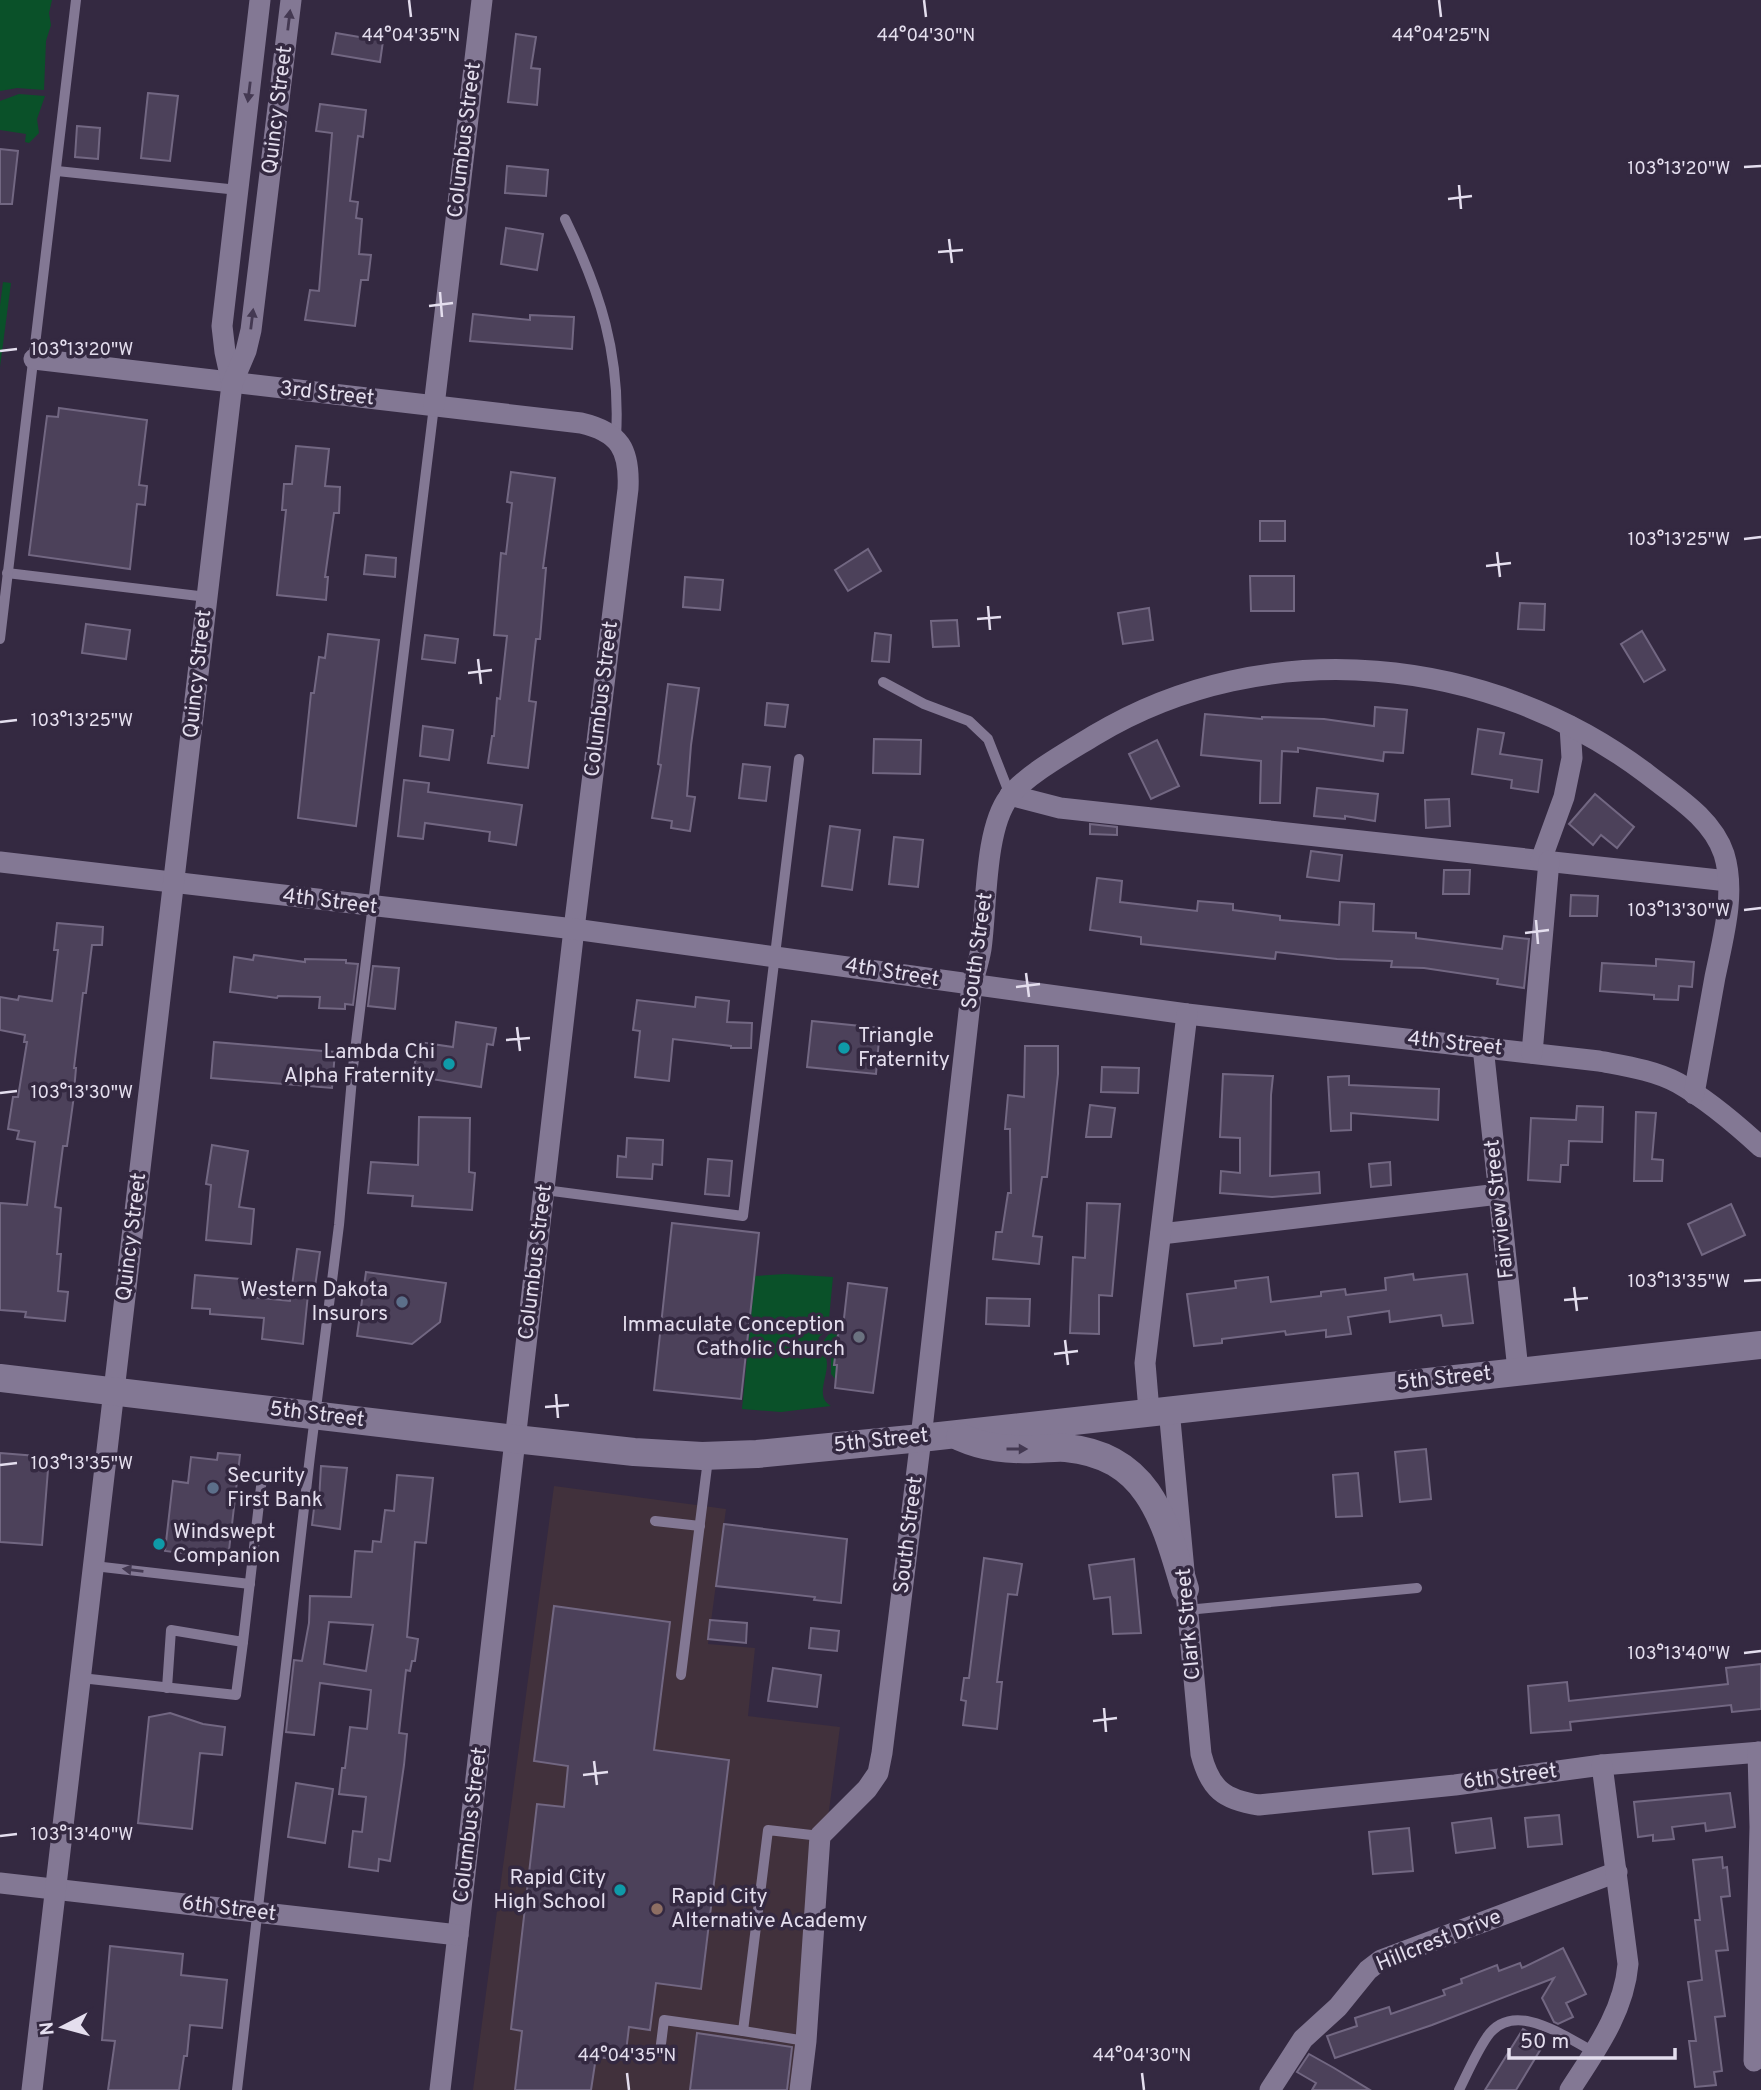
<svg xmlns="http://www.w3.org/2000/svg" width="1761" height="2090" viewBox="0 0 1761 2090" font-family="Overpass,sans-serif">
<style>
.education{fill:#41313c}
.green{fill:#0a5129}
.building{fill:#4c415a;stroke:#726782;stroke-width:2;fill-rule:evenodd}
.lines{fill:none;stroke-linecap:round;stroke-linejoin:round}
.service{stroke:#837894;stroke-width:10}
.minor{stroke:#837894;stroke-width:21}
.secondary{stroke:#837894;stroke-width:28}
.oneway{fill:#443952}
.ticks{fill:none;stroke:#e4deee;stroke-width:2.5}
.culture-dot{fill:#0f9aa8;stroke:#342941;stroke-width:2.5}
.service-dot{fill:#5c6f8a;stroke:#342941;stroke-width:2.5}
.worship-dot{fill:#6b7280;stroke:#342941;stroke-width:2.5}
.education-dot{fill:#8d6e63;stroke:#342941;stroke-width:2.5}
.labels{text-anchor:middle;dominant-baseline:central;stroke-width:7;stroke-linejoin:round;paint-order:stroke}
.street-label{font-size:21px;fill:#e4deee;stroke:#342941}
.poi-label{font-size:21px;fill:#e4deee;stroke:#342941;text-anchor:start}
.ticks-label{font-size:18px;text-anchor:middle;fill:#e4deee;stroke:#342941;stroke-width:7;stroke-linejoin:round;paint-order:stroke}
</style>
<rect width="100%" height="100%" fill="#342941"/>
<!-- education -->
<polygon class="education" points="554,1486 726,1509 708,1644 755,1648 748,1716 840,1727 792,2090 473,2090"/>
<!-- green -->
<g class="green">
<polygon points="0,0 52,0 49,13 51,25 46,41 44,90 17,88 0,91"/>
<polygon points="19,94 45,96 37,119 39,133 29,143 25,142 26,134 0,130 0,101"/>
<polygon points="3,282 11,283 0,367 0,306"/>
<path d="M 785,1274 L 833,1277 L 828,1329 L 819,1337 L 817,1344 C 819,1350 824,1352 826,1358 C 831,1374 813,1396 831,1406 L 781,1412 L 742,1409 L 755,1276 Z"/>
<polygon points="835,1326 839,1327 834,1364 838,1365 836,1380 831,1374 831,1357 821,1345 826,1348 831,1347 829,1340 822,1343"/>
</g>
<!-- building -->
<g class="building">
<polygon points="336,33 383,41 380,62 332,54"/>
<polygon points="516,34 536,37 531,68 540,69 537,105 508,102"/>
<polygon points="148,93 178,96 170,161 141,158"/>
<polygon points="320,104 366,110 363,137 358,136 350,201 358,202 356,218 362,219 359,254 371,255 368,280 361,280 355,326 305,320 310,290 319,291 332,133 316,131"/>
<polygon points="77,126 100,128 98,159 75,157"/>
<polygon points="0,149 18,151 12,204 0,204"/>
<polygon points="507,166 548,170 546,196 505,193"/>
<polygon points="506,228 543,234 537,270 501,264"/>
<polygon points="473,314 530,320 530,315 574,317 572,349 470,341"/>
<polygon points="59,408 147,420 139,485 147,486 145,505 137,504 130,569 29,555 47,416 58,417"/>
<polygon points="296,446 329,449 325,486 340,487 339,513 334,513 325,577 328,577 326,600 277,595 286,510 282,510 284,484 292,484"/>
<polygon points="511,472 555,478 543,568 546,568 540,639 536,639 529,701 536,702 528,768 488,763 492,736 494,736 497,698 500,699 507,636 494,635 501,553 506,554 512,503 507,502"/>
<rect x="1260" y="521" width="25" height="20"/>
<polygon points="868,549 881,571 848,591 835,570"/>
<polygon points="366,555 396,558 395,577 364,574"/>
<polygon points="1250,576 1294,576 1294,611 1251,611"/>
<polygon points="685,577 723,580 720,610 683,607"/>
<polygon points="1520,603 1545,604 1544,630 1518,629"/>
<polygon points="1149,608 1153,640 1123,644 1118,613"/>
<polygon points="957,620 959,646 933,647 931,621"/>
<polygon points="86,624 130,630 126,659 82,653"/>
<polygon points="1642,631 1665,670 1644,682 1621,644"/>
<polygon points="875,633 891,635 889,662 872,661"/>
<polygon points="328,634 379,640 356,826 298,818 311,693 314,693 319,657 325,658"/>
<polygon points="425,635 458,639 455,663 422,659"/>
<polygon points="668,684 699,688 691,745 687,796 695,797 690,831 671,828 672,821 652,818 661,765 658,764"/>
<polygon points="767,703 788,705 785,727 765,725"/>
<polygon points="1375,707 1407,710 1403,753 1384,752 1383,761 1298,748 1298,752 1282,751 1280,803 1260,803 1261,761 1201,755 1205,714 1262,719 1262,717 1324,719 1374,726"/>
<polygon points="423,726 453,730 449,760 420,756"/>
<polygon points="1478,729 1504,733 1500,754 1542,760 1538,792 1511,788 1512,780 1472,774"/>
<polygon points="874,739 921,740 920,774 873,773"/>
<polygon points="1157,740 1179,786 1151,799 1129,754"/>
<polygon points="743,764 770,767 766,801 739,798"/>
<polygon points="404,780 429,783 428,792 522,805 516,845 489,841 490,832 425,823 423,839 398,836"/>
<polygon points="1317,788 1378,794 1375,821 1345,816 1345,819 1314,816"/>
<polygon points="1595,794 1634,827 1617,848 1601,835 1593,845 1569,824"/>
<polygon points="1449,799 1450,826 1426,828 1425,800"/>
<polygon points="1090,824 1117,827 1117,835 1090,834"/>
<polygon points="830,826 860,830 852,890 822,886"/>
<polygon points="894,837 923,840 918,887 889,884"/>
<polygon points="1311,851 1342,855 1339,881 1307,877"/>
<polygon points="1444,870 1470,870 1469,894 1443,894"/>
<polygon points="1097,878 1122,881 1120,902 1197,911 1198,901 1233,904 1233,910 1280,916 1280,920 1339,925 1340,902 1374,904 1373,931 1416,933 1416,938 1502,949 1504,936 1529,939 1524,988 1497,984 1498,979 1424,968 1391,967 1392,961 1337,959 1276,952 1275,959 1141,944 1141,937 1090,930"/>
<polygon points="1571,895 1598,896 1597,916 1570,916"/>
<polygon points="57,923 103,927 102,945 92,945 86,993 83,993 74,1068 76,1068 73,1103 67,1146 63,1146 55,1207 61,1208 57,1254 61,1254 58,1291 68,1292 65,1321 25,1317 26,1312 0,1310 0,1203 27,1205 35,1142 17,1139 19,1131 8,1129 13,1097 18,1097 27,1042 24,1042 25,1035 0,1030 0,997 18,1000 19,996 52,1001 58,950 54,950"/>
<polygon points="254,955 305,962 305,959 346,960 346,963 358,964 353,1005 345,1004 345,1009 319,1008 320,997 278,996 277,998 230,992 234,957 253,960"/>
<polygon points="1656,959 1694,962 1692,987 1679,986 1678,1000 1654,999 1654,995 1600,991 1602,963 1656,966"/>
<polygon points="373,966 399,968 395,1009 368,1006"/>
<polygon points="696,997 729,1001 727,1022 752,1023 751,1048 731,1048 731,1046 673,1039 669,1081 635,1077 640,1031 633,1030 637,1000 695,1007"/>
<polygon points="812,1021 880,1028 876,1074 807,1067"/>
<polygon points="456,1022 496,1028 493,1045 487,1044 481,1087 413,1076 418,1042 453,1047"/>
<polygon points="214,1042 335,1052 332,1088 211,1078"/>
<polygon points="1025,1046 1058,1046 1058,1074 1047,1177 1042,1177 1033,1236 1042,1237 1039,1264 993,1259 996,1232 1002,1232 1008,1193 1011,1193 1010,1129 1005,1129 1008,1095 1024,1097"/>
<polygon points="1102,1067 1139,1068 1138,1093 1101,1092"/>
<polygon points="1223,1074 1273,1076 1271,1095 1270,1176 1319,1172 1320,1193 1272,1197 1220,1193 1221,1171 1240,1173 1240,1138 1220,1137"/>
<polygon points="1349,1076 1349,1085 1439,1089 1438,1120 1351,1113 1351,1130 1331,1131 1328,1077"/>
<polygon points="1090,1105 1115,1108 1111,1137 1086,1137"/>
<polygon points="1577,1106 1603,1107 1602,1142 1569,1141 1568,1165 1561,1165 1560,1182 1528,1180 1531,1118 1576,1120"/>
<polygon points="1636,1112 1656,1113 1652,1159 1663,1160 1662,1181 1634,1181"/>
<polygon points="419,1117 470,1118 469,1172 475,1173 472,1210 412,1206 413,1196 368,1193 371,1162 418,1165"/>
<polygon points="627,1138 663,1140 662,1165 653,1164 652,1179 617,1177 618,1156 626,1157"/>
<polygon points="212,1145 248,1151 239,1207 254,1209 251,1244 206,1240 211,1185 206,1184"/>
<polygon points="708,1159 732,1161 729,1196 705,1194"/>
<polygon points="1390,1162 1391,1185 1371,1187 1369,1164"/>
<polygon points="1087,1203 1120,1204 1112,1296 1099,1295 1099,1334 1070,1333 1073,1257 1085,1258"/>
<polygon points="1731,1204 1745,1235 1702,1255 1688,1224"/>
<polygon points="672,1223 759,1233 741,1399 654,1390"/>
<polygon points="297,1249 320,1252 314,1294 308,1294 303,1344 262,1339 264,1318 210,1314 210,1309 192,1308 195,1275 252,1280 251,1297 290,1301"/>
<polygon points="366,1272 446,1283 440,1322 412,1344 357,1336"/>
<polygon points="1413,1274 1414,1280 1467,1274 1473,1323 1443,1326 1441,1315 1390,1322 1389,1311 1348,1317 1351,1334 1326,1337 1326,1330 1286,1335 1285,1331 1222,1339 1222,1343 1194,1346 1187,1294 1236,1288 1235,1281 1268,1277 1271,1302 1321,1296 1321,1292 1345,1289 1346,1295 1386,1290 1385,1278"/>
<polygon points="848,1283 887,1288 873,1393 835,1388 837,1365 834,1365 839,1327 843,1327"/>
<polygon points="987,1298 1030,1299 1029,1326 986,1324"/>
<polygon points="1426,1449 1431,1499 1400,1502 1395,1452"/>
<polygon points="0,1453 49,1457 42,1545 0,1542"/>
<polygon points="218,1453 240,1455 228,1559 165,1551 173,1481 188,1483 191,1457 217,1460"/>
<polygon points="321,1466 347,1468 340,1529 312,1525 315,1500 319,1501"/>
<polygon points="1358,1473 1362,1516 1336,1517 1333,1475"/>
<path d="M 397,1475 L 433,1478 L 426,1543 L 415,1542 L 407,1637 L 418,1639 L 415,1661 L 412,1661 L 410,1671 L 406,1670 L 399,1733 L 407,1734 L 404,1765 L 390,1861 L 379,1859 L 378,1871 L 349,1867 L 353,1831 L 362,1832 L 366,1797 L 339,1794 L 342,1768 L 345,1768 L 350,1727 L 367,1729 L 371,1690 L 320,1683 L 314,1735 L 286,1732 L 294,1660 L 302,1661 L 309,1623 L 310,1596 L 351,1597 L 355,1551 L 372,1552 L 373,1541 L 381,1542 L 385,1510 L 394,1511 ZM 329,1622 L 373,1625 L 366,1671 L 324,1664 Z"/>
<polygon points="724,1524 847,1539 841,1603 814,1600 815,1597 716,1586"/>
<polygon points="984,1558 1022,1564 1017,1595 1008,1594 997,1682 1002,1682 997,1729 963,1725 966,1701 961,1700 964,1678 969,1678"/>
<polygon points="1134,1559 1141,1633 1113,1634 1110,1597 1094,1599 1089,1565"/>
<polygon points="554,1606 670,1622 654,1750 729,1760 701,1989 656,1983 650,2030 629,2027 625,2060 596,2057 591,2090 515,2090 522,2031 511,2029 537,1804 564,1807 568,1766 534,1761"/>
<polygon points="710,1620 747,1623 746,1643 708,1639"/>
<polygon points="811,1628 839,1631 837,1651 809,1648"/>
<polygon points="1761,1664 1761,1709 1732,1712 1731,1705 1570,1722 1571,1730 1531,1733 1528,1686 1567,1682 1569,1701 1728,1684 1726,1668"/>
<polygon points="773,1668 821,1675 817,1707 768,1701"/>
<polygon points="170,1713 203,1724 225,1727 222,1755 200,1753 192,1829 138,1823 149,1717"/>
<polygon points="296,1783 333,1789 325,1843 288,1837"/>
<polygon points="1730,1793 1735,1827 1706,1831 1705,1823 1672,1827 1674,1839 1653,1841 1653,1835 1638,1837 1634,1802"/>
<polygon points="1559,1815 1562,1844 1528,1847 1525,1818"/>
<polygon points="1491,1818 1495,1848 1456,1853 1452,1823"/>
<polygon points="1409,1828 1413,1871 1373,1874 1369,1832"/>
<polygon points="1722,1857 1723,1868 1727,1867 1730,1896 1721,1897 1728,1950 1716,1951 1725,2016 1715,2017 1722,2071 1714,2072 1716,2085 1695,2087 1689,2041 1696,2041 1688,1982 1702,1980 1695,1920 1700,1920 1693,1860"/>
<polygon points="110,1946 183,1954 181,1975 227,1980 222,2028 190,2025 187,2056 184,2056 179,2090 108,2090 115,2041 102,2040"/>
<polygon points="1563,1948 1586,1994 1566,2003 1573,2017 1558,2024 1554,2022 1542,1998 1554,1978 1432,2025 1335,2058 1327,2036 1357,2026 1355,2018 1389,2007 1391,2014 1445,1995 1443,1990 1462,1983 1461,1979 1497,1965 1499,1971 1520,1963 1522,1968"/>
<polygon points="1523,2029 1545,2042 1516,2090 1485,2090"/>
<polygon points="697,2033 792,2047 787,2090 690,2090"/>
<polygon points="1309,2054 1334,2068 1370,2090 1312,2090 1316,2083 1297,2072"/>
</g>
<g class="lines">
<!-- service -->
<g class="service">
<polyline points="57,171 238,190"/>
<path d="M 565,219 C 600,291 621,355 616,437"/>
<polyline points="7,573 207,597"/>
<polyline points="0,639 76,0"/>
<polyline points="883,682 924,704 969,721 988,739 1010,795"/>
<polyline points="545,1190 743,1216 799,759"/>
<polyline points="655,1521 700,1526"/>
<polyline points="94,1566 250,1584"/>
<polyline points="1187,1610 1417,1588"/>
<polyline points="681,1675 708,1459"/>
<polyline points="81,1678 236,1695 243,1642"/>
<polyline points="167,1688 171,1630 243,1642 262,1478"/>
<polyline points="743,2031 806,2041"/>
<polyline points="660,2052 664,2020 743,2031 768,1830 820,1836"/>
<polyline points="237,2090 310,1456 339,1225 353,1067 434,406"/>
<path d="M 1459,2090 C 1468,2072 1476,2053 1487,2037 C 1513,1998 1565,2037 1594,2052"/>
</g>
<!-- minor -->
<g class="minor">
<path d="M 34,359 L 581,423 C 620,432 630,450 628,489 L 574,929 L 440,2090"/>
<polyline points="232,384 225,352 222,326 260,0"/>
<polyline points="434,406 482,0"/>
<polyline points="1010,795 1060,808 1728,881"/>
<polyline points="1541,860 1564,797 1572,758 1570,726"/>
<path d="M 0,862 L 574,929 L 1187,1014 L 1599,1061 C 1625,1066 1654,1070 1678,1083 C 1708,1100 1736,1124 1761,1147"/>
<polyline points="1483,1047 1518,1370"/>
<polyline points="1532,1053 1549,861"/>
<polyline points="1161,1234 1499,1194"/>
<path d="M 1169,1409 L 1201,1754 C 1210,1789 1224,1800 1259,1805 L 1455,1785 L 1602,1765 L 1761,1752"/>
<polyline points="1149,1411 1145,1363 1187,1014"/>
<polyline points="0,1883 458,1935"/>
<polyline points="1754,2061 1760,1827 1758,1752"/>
<polyline points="32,2090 232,384 246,351 251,330 291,0"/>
<path d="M 800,2090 L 806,2041 L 820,1836 L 867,1789 L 878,1773 L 882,1753 L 921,1438 L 972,985 C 975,973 979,961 981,949 C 987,907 984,830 1009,797 C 1025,775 1071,750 1095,735 C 1266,632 1491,655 1647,774 C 1675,796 1712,818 1724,854 C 1736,893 1723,938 1715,977 C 1708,1016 1701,1055 1694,1094"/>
<polyline points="1270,2090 1303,2039 1338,2007 1368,1970 1381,1960 1617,1872"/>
<path d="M 1570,2090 C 1595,2051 1624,2012 1628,1964 L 1602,1765"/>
</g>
<!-- secondary -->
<g class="secondary">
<polyline points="0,1378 515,1439 634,1452 702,1456 757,1454 921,1438 1761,1345"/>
<path d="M 960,1437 C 985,1448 1007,1450 1034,1449 C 1044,1449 1056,1447 1066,1448 C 1150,1456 1165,1522 1185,1589"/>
</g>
</g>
<!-- one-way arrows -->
<defs><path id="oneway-solid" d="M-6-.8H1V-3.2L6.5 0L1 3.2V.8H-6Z" transform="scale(1.75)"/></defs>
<g class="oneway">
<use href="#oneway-solid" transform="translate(289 20) rotate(-83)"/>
<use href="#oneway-solid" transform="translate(249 92) rotate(97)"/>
<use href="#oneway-solid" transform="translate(252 319) rotate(-83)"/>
<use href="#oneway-solid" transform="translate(1017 1449)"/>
<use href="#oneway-solid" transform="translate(133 1570) rotate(-173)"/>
</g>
<!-- ticks -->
<path class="ticks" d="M 409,0 L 411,17M 924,0 L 926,17M 1439,0 L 1441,17M 1744,167 L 1761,166M 1459,185 L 1461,209M 1448,199 L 1472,196M 949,239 L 952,263M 938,252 L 963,250M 440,292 L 442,317M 429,306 L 453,303M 0,351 L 17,349M 1744,539 L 1761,537M 1497,552 L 1500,577M 1486,566 L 1511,563M 988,606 L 990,630M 977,619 L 1001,617M 478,659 L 481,684M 468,673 L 492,670M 0,722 L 17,720M 1744,910 L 1761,908M 1536,920 L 1538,944M 1525,933 L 1549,930M 1026,973 L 1029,997M 1016,987 L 1040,984M 517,1027 L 520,1051M 506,1040 L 530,1038M 0,1093 L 17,1091M 1744,1281 L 1761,1280M 1574,1287 L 1577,1311M 1564,1300 L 1588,1298M 1065,1340 L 1068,1365M 1054,1354 L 1078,1351M 556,1394 L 558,1418M 545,1407 L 569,1405M 0,1465 L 17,1463M 1744,1653 L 1761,1651M 1104,1708 L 1106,1732M 1093,1721 L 1117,1718M 594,1761 L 597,1785M 583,1775 L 608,1772M 0,1836 L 17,1834M 627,2073 L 629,2090M 1142,2073 L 1144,2090"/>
<!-- markers -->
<g class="culture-dot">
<circle cx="844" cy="1048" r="7"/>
<circle cx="449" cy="1064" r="7"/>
<circle cx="159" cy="1544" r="7"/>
<circle cx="620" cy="1890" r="7"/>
</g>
<g class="service-dot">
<circle cx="402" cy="1302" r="7"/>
<circle cx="213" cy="1488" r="7"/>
</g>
<circle class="worship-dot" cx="859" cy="1337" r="7"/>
<circle class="education-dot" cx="657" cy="1909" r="7"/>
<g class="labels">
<!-- street labels -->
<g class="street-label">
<text transform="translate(278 110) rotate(-83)">Quincy Street</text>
<text transform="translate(465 140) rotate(-83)">Columbus Street</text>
<text transform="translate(327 394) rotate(6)">3rd Street</text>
<text transform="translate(198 674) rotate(-84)">Quincy Street</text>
<text transform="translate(602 699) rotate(-83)">Columbus Street</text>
<text transform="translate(330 902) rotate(7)">4th Street</text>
<text transform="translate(978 951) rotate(-82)">South Street</text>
<text transform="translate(892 973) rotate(9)">4th Street</text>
<text transform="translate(1455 1044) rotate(6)">4th Street</text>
<text transform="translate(1500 1209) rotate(-96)">Fairview Street</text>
<text transform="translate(132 1237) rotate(-83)">Quincy Street</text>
<text transform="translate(536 1262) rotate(-83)">Columbus Street</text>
<text transform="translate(1444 1379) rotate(-6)">5th Street</text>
<text transform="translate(317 1415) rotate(7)">5th Street</text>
<text transform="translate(881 1441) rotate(-6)">5th Street</text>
<text transform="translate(909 1535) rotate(-83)">South Street</text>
<text transform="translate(1189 1624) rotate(-95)">Clark Street</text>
<text transform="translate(1510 1777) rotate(-7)">6th Street</text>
<text transform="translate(471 1825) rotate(-83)">Columbus Street</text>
<text transform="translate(229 1909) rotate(7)">6th Street</text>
<text transform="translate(1439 1941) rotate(-22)">Hillcrest Drive</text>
</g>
<!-- poi labels -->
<g class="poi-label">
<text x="858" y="1036">Triangle<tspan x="858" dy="24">Fraternity</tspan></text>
<text x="435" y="1052" text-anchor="end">Lambda Chi<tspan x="435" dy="24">Alpha Fraternity</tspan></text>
<text x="388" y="1290" text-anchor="end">Western Dakota<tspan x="388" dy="24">Insurors</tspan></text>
<text x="845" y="1325" text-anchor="end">Immaculate Conception<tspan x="845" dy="24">Catholic Church</tspan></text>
<text x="227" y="1476">Security<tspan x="227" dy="24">First Bank</tspan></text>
<text x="173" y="1532">Windswept<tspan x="173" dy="24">Companion</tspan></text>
<text x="606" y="1878" text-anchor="end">Rapid City<tspan x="606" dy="24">High School</tspan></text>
<text x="671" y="1897">Rapid City<tspan x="671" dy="24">Alternative Academy</tspan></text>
</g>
</g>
<g class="ticks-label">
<text x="411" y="41">44°04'35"N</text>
<text x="926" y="41">44°04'30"N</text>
<text x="1441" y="41">44°04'25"N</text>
<text x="1679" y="174">103°13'20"W</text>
<text x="82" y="355">103°13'20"W</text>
<text x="1679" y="545">103°13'25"W</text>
<text x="82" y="726">103°13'25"W</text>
<text x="1679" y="916">103°13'30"W</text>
<text x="82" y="1098">103°13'30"W</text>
<text x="1679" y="1287">103°13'35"W</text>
<text x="82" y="1469">103°13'35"W</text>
<text x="1679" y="1659">103°13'40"W</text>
<text x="82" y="1840">103°13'40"W</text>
<text x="627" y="2061">44°04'35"N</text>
<text x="1142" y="2061">44°04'30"N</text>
</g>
<!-- north arrow -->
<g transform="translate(63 2027) rotate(264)" stroke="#342941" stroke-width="5" paint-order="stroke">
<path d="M0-5L12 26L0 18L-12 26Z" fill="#e4deee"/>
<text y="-10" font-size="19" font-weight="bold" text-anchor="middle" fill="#e4deee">N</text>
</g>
<!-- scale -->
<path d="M1509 2048v10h166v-10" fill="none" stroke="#e4deee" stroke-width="3.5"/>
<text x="1520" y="2048" font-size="21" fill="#e4deee" stroke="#342941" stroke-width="5" paint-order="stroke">50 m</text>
</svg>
